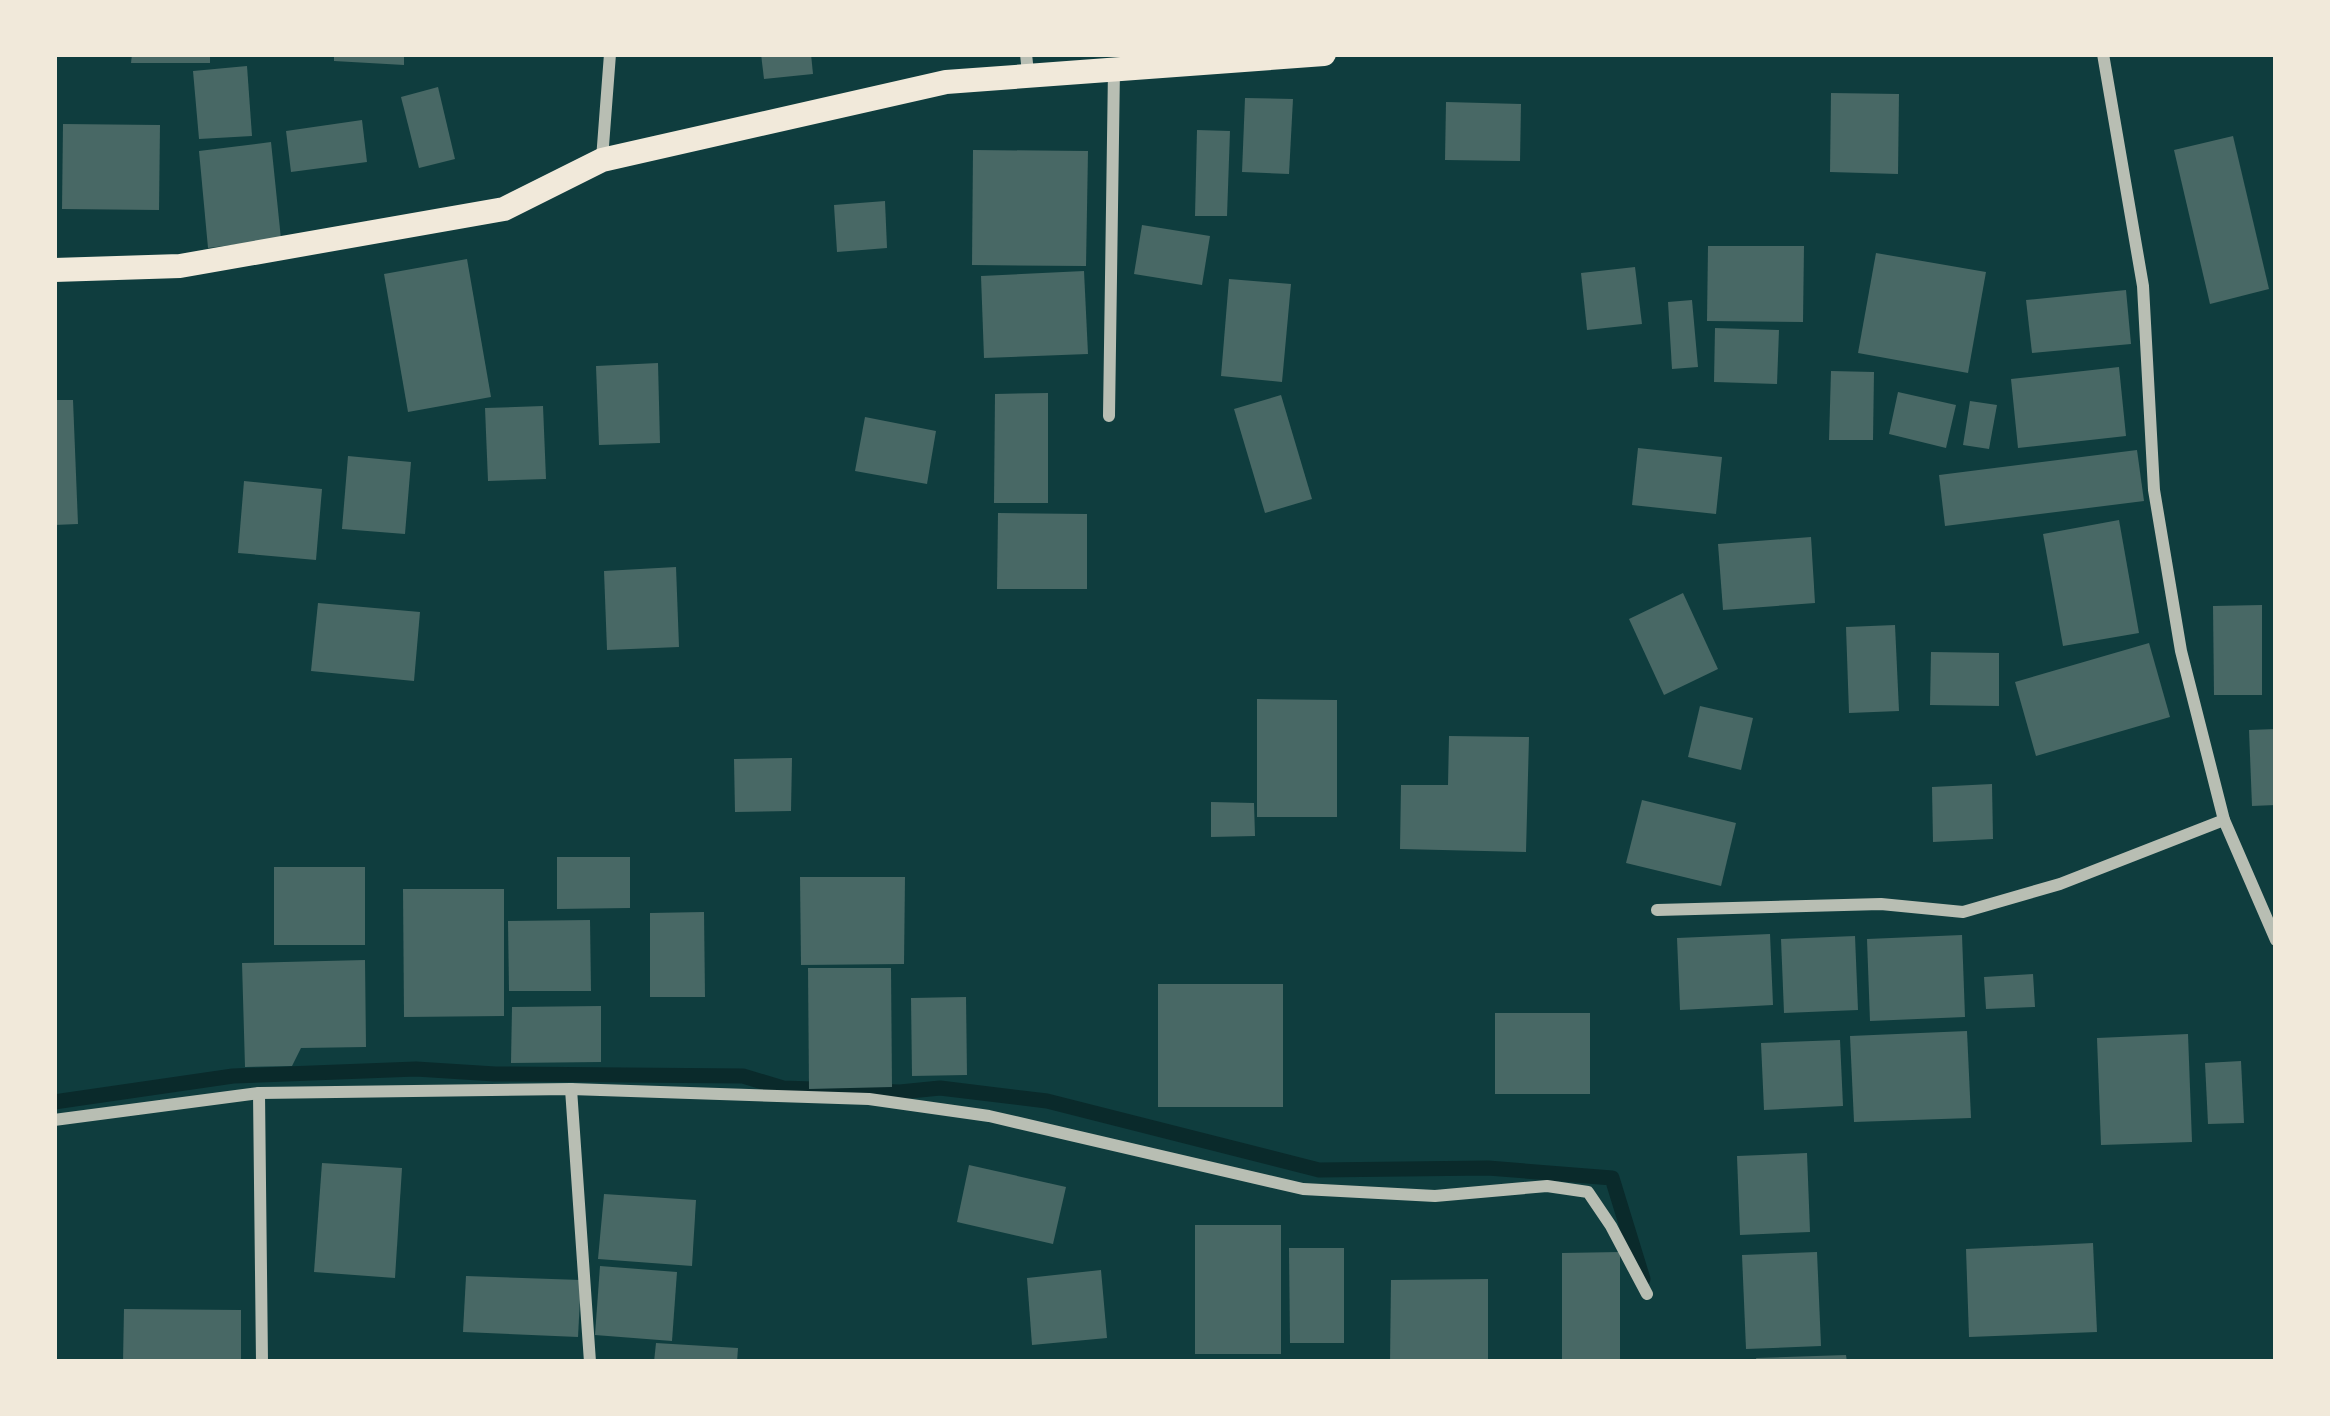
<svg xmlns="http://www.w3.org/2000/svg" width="2330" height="1416" viewBox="0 0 2330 1416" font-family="Barlow,sans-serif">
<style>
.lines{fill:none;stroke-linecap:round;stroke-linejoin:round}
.stream{stroke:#0a2a2b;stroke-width:15}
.building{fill:#486865}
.minor{stroke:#b8beb3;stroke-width:12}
.secondary{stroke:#f1e9da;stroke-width:24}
</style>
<rect width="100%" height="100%" fill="#0f3d3e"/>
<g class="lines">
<!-- stream -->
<polyline class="stream" points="54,1102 233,1076 416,1069 495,1074 743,1076 783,1088 900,1092 940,1088 1047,1101 1319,1170 1488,1168 1612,1178 1643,1279"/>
</g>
<!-- building -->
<g class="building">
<polygon points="132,54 210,54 210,63 131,63"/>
<polygon points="334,54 404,54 404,65 334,61"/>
<polygon points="761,54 811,54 813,74 764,79"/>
<polygon points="247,66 252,136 199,139 193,71"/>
<polygon points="438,87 455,159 419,168 401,97"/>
<polygon points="1831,93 1899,94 1898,174 1830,172"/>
<polygon points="1245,98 1293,99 1289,174 1242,172"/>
<polygon points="1446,102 1521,104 1520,161 1445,160"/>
<polygon points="362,120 367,162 291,172 286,131"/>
<polygon points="63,124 160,125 159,210 62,209"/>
<polygon points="1197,130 1230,131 1227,216 1195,216"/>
<polygon points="2233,136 2269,289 2210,304 2174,150"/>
<polygon points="271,142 281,239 208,248 199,151"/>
<polygon points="973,150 1088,151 1086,266 972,265"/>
<polygon points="885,201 887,248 837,252 834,205"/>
<polygon points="1142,225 1210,236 1202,285 1134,274"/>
<polygon points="1708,246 1804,246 1803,322 1707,321"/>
<polygon points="1876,253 1986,272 1968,373 1858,353"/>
<polygon points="467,259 491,397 408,412 384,274"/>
<polygon points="1635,267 1642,324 1587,330 1581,273"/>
<polygon points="1084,271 1088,354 984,358 981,276"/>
<polygon points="1229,279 1291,284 1282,382 1221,376"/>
<polygon points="2126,290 2131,344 2032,353 2026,300"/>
<polygon points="1692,300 1698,367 1672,369 1668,302"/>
<polygon points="1715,328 1779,330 1777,384 1714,382"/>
<polygon points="658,363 660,443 599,445 596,366"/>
<polygon points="2119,367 2126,436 2018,448 2011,379"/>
<polygon points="1831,371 1874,372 1873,440 1829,440"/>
<polygon points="1898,392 1956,405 1946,448 1889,434"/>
<polygon points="1048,393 1048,503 994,503 995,394"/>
<polygon points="1281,395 1312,499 1265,513 1234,409"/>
<polygon points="54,400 73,400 78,524 54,525"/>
<polygon points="1970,401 1997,405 1989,449 1963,445"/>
<polygon points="543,406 546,479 488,481 485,408"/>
<polygon points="865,417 936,431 927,484 855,471"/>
<polygon points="1638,448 1722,457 1716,514 1632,505"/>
<polygon points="2137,450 2144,501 1945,526 1939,475"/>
<polygon points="348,456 411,462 405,534 342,529"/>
<polygon points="244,481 322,489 316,560 238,553"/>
<polygon points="998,513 1087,514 1087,589 997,589"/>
<polygon points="2119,520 2139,633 2063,646 2043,534"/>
<polygon points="1811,537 1815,603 1723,610 1718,544"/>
<polygon points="676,567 679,647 607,650 604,571"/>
<polygon points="1683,593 1718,669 1664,695 1629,619"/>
<polygon points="318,603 420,612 414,681 311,671"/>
<polygon points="2262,605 2262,695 2214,695 2213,606"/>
<polygon points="1895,625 1899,711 1849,713 1846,627"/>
<polygon points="2149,643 2170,717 2036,756 2015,682"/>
<polygon points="1931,652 1999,653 1999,706 1930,705"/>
<polygon points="1257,699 1337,700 1337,817 1257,817"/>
<polygon points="1700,706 1753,718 1741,770 1688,757"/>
<polygon points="2276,729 2276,805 2252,806 2249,730"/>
<polygon points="1449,736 1529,737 1526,852 1400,849 1401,785 1448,785"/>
<polygon points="792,758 791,811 735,812 734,759"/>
<polygon points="1992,784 1993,839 1933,842 1932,787"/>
<polygon points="1642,800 1736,823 1721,886 1626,863"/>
<polygon points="1211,802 1254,803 1255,836 1211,837"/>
<polygon points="557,857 630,857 630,908 557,909"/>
<rect x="274" y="867" width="91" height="78"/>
<polygon points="800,877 905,877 904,964 801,965"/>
<polygon points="403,889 504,889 504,1016 404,1017"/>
<polygon points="704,912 705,997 650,997 650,913"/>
<polygon points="590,920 591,991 509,991 508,921"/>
<polygon points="1770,934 1773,1005 1680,1010 1677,938"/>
<polygon points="1962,935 1965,1017 1870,1021 1867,939"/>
<polygon points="1855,936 1858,1010 1784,1013 1781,939"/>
<polygon points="365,960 366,1047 301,1048 292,1066 245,1067 242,963"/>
<polygon points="808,968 891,968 892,1087 809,1089"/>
<polygon points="2033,974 2035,1007 1986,1009 1984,977"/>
<rect x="1158" y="984" width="125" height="123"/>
<polygon points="966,997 967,1075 912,1076 911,998"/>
<polygon points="601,1006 601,1062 511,1063 512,1007"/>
<rect x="1495" y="1013" width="95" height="81"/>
<polygon points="1967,1031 1971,1118 1854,1122 1850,1036"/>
<polygon points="2188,1034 2192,1142 2101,1145 2097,1038"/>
<polygon points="1840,1040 1843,1106 1764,1110 1761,1043"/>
<polygon points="2241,1061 2244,1123 2208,1124 2205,1063"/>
<polygon points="1807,1153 1810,1232 1740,1235 1737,1156"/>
<polygon points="322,1163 402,1168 395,1278 314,1272"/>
<polygon points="969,1165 1066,1187 1053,1244 957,1222"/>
<polygon points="604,1194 696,1200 692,1266 598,1259"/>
<rect x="1195" y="1225" width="86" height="129"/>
<polygon points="2093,1243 2097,1332 1969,1337 1966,1249"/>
<polygon points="1289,1248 1344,1248 1344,1343 1290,1343"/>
<polygon points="1620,1252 1620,1362 1562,1362 1562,1253"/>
<polygon points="1817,1252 1821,1346 1746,1349 1742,1255"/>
<polygon points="600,1266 677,1272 672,1341 595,1335"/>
<polygon points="1101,1270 1107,1338 1032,1345 1027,1278"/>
<polygon points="466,1276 581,1280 578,1337 463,1332"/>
<polygon points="1488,1279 1488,1362 1390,1362 1391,1280"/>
<polygon points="124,1309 241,1310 241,1362 123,1362"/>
<polygon points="656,1343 738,1348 737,1362 654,1362"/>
<polygon points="1846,1355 1847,1362 1757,1362 1756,1358"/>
</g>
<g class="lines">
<!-- minor -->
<g class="minor">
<polyline points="1026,54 1028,73"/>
<polyline points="2103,54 2143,286 2154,490 2181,651 2224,820 2276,940"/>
<polyline points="602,159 610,54"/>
<polyline points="1109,416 1114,69"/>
<polyline points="1657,910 1881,904 1963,912 2060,884 2224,820"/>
<polyline points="571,1089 590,1362"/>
<polyline points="259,1093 262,1362"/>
<polyline points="54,1120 259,1093 571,1089 869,1099 989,1116 1303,1189 1435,1196 1547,1186 1588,1192 1611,1226 1647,1294"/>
</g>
<!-- secondary -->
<polyline class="secondary" points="54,270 180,266 504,209 602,160 946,82 1324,54"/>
</g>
<!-- border -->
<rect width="2330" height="1416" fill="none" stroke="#f1e9da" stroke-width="114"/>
</svg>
